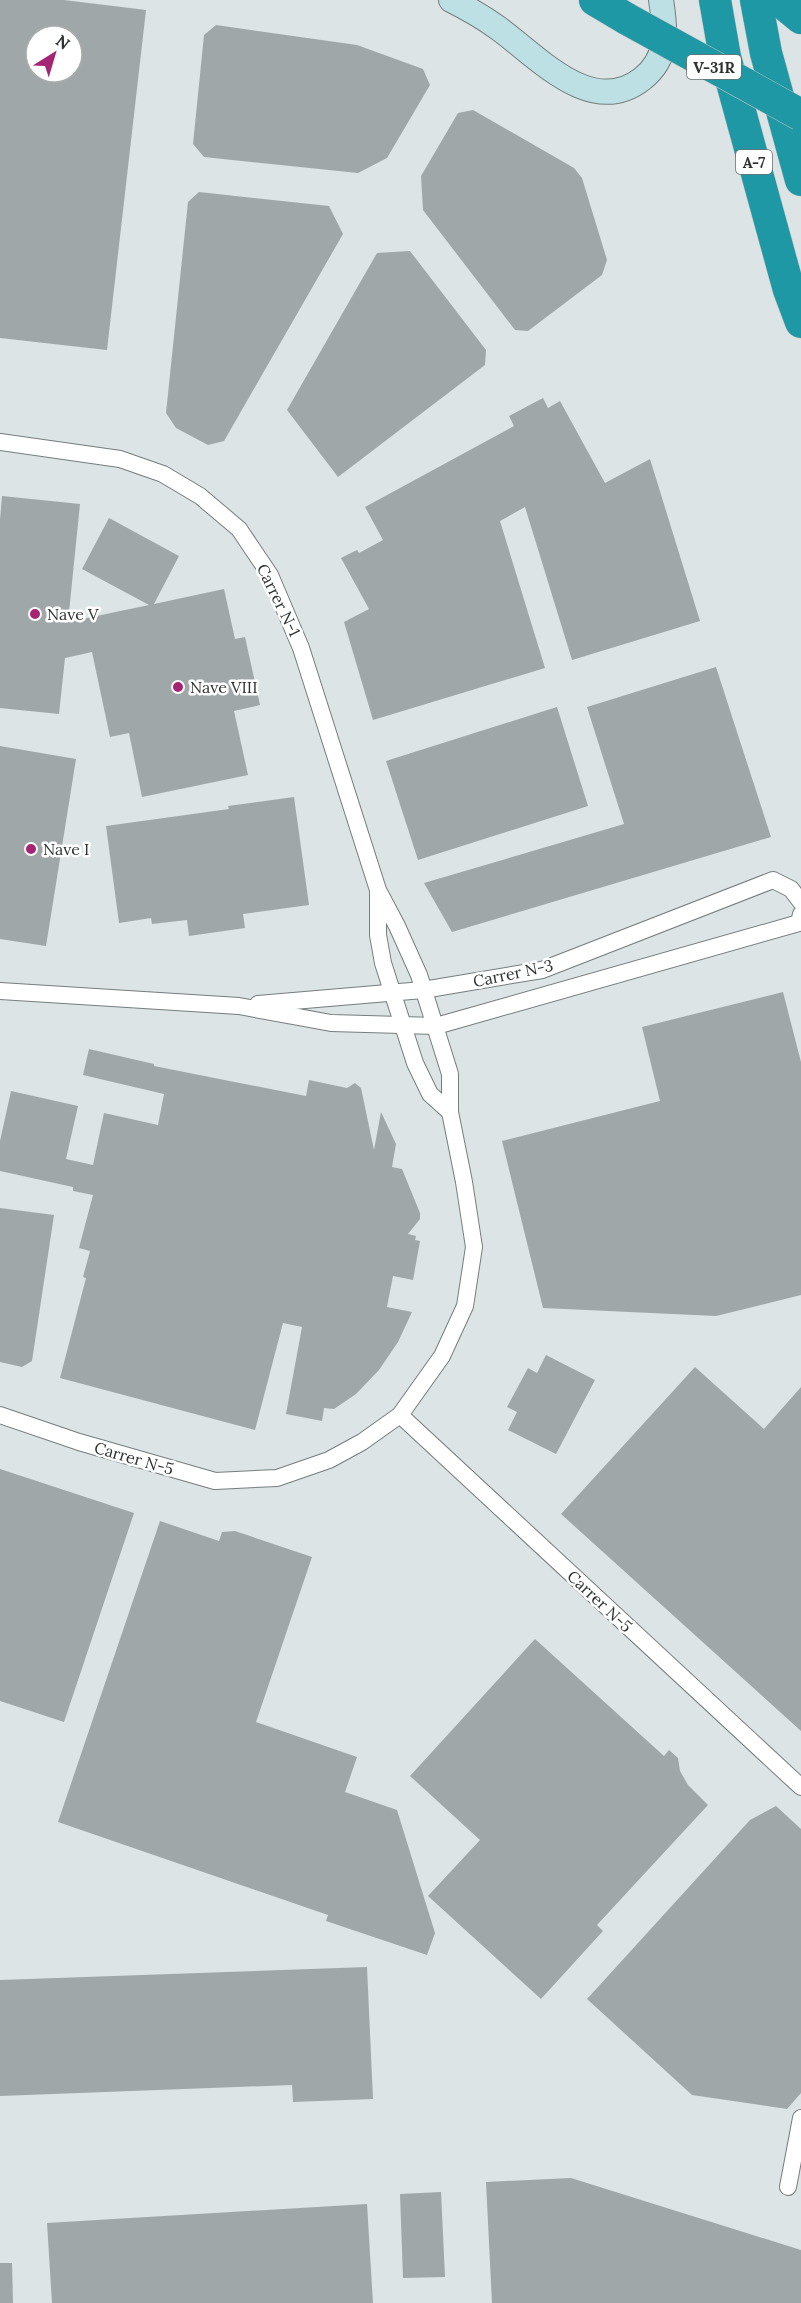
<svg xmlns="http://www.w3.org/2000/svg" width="801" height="2303" viewBox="0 0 801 2303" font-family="Lora,serif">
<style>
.building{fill:#9fa7a8;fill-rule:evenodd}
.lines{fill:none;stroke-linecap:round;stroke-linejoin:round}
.street-casing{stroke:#757d7e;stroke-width:18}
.secondary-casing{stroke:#757d7e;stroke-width:26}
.highway-casing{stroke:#c0c1c1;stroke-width:33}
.street{stroke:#fff;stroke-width:16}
.secondary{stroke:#bce0e4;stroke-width:24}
.highway{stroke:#1f98a6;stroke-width:32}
.highway-bridge-casing{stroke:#c0c1c1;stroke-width:33;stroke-linecap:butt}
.highway-bridge{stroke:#1f98a6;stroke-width:32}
.poi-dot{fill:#a52574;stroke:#fff;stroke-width:2}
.labels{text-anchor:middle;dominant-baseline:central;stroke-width:5;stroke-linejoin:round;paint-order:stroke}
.shield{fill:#fff;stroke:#6d6f6f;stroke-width:1.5}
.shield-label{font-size:15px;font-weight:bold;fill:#2e3131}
.street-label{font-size:16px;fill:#2e3131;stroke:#fff}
.poi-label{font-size:16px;fill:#2e3131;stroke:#fff;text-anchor:start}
</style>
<rect width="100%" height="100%" fill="#dce4e5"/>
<!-- building -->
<g class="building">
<path d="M 0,0 L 64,0 L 146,10 L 107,350 L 0,338 ZM 36,36 L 72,36 L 72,72 L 36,72 Z"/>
<polygon points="216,25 357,45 423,69 430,85 387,158 358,173 204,157 193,144 204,35"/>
<polygon points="473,110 574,168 582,178 607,260 602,275 528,331 515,330 423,210 421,176 458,113"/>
<polygon points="199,192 329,206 343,234 224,441 208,445 176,428 166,413 188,202"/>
<polygon points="410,251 486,350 485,365 338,477 287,410 377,253"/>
<polygon points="543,398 548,408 560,401 605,483 650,459 700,621 572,660 525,507 500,521 545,668 373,720 344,622 369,609 341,558 357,550 359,553 383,540 365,507 514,426 509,416"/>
<polygon points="2,496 80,504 68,622 149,605 82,569 109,518 179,556 154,604 224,589 235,639 245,637 260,705 234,711 248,775 142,797 129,733 110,737 92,652 65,658 59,714 0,708 0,520"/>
<polygon points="716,667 771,837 452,932 424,883 624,824 587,707"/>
<polygon points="557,707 588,806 418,860 386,761"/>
<polygon points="0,746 76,759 46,946 0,939"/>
<polygon points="294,797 309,905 243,914 245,928 189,936 187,920 152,924 151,918 119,923 106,826 229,809 228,806"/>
<polygon points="783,992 801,1062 801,1295 716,1316 543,1308 502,1141 660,1101 642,1027"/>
<polygon points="89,1049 154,1064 154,1066 306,1096 309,1080 347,1088 355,1083 361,1088 374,1150 381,1112 396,1144 392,1167 402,1169 420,1213 420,1219 408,1234 416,1236 415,1240 420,1241 413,1280 393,1276 387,1307 412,1312 398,1342 379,1370 356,1394 334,1409 324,1408 322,1421 286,1414 302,1327 283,1323 255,1430 60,1378 86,1278 83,1277 90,1251 79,1248 93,1195 73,1191 73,1187 0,1171 0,1141 11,1091 78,1106 66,1159 93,1165 104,1113 158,1125 164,1094 83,1075"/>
<polygon points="0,1208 54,1215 32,1361 22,1367 0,1362"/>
<polygon points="546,1355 595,1380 556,1454 508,1430 517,1412 507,1407 528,1368 537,1373"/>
<polygon points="695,1367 764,1429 801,1387 801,1731 561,1514"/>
<polygon points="0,1469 134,1513 64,1722 0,1701"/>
<polygon points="160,1521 219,1541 222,1532 235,1531 312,1557 256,1722 357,1757 345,1792 397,1810 435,1933 427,1955 326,1921 328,1915 58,1822"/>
<polygon points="535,1639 664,1756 669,1750 678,1758 680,1771 688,1785 708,1805 597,1925 603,1931 541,1999 428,1896 480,1840 410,1776"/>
<polygon points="776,1806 801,1829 801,2093 787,2109 692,2095 587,1999 750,1820"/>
<polygon points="367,1967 373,2099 293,2102 292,2085 0,2096 0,1980"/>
<polygon points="571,2178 801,2250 801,2303 492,2303 486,2182"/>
<polygon points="441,2192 445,2277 403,2278 400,2194"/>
<polygon points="367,2204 373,2303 52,2303 47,2223"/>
<polygon points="0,2263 12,2263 13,2303 0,2303"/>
</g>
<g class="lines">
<!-- street casing -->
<g class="street-casing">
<g id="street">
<polyline points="0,442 120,459 163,474 200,496 239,529 270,575 301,648 378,890 397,926 419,975 450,1074 450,1112 464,1182 474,1247 465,1306 442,1356 400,1415 362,1442 329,1460 277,1478 215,1481 79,1442 0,1415"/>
<polyline points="378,894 378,935 383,963 415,1063 430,1094 450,1112"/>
<polyline points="0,991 239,1006 331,1023 436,1026 799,923 801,914"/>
<polyline points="258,1004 423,990 542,970 773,880 791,889 801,902"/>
<polyline points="400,1415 801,1787"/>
<polyline points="788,2187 801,2118"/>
</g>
</g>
<!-- secondary casing -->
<g class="secondary-casing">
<path id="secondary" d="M 451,0 C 467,8 483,17 498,28 C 536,55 591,119 642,79 C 669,58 666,31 661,0"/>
</g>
<!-- highway casing -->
<g class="highway-casing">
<g id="highway">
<polyline points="595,0 627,19"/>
<polyline points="715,0 725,57 789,290 801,322"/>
<polyline points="756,0 766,53 801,180"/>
<polyline points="779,0 801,18"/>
</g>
</g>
<!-- street -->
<use href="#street" class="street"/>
<!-- secondary -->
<use href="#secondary" class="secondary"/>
<!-- highway -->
<use href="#highway" class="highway"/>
<!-- highway-bridge casing -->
<g class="highway-bridge-casing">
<polyline id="highway-bridge" points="627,19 801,115"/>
</g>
<!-- highway-bridge -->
<use href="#highway-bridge" class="highway-bridge"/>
</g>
<!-- markers -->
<g class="poi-dot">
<circle cx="35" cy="614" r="6"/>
<circle cx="178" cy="687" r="6"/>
<circle cx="31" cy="849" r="6"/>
</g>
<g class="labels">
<!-- shield labels -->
<g class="shield">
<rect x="687" y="55" width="54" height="24" rx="4.5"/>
<rect x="736" y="150" width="36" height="24" rx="4.5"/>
</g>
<g class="shield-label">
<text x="714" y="67">V-31R</text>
<text x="754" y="162">A-7</text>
</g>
<!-- street labels -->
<g class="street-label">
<text transform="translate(279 600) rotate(64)">Carrer N-1</text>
<text transform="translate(513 973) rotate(-12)">Carrer N-3</text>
<text transform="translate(134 1458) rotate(16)">Carrer N-5</text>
<text transform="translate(600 1601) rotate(43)">Carrer N-5</text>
</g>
<!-- poi labels -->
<g class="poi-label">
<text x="47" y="614">Nave V</text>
<text x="190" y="687">Nave VIII</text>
<text x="43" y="849">Nave I</text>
</g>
</g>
<!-- north arrow -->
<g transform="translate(54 54) rotate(37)"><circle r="28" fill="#ffffff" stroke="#abadad" stroke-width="1.5"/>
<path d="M0-4.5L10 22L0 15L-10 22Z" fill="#a52574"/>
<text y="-9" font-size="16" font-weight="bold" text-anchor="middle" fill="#2e3131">N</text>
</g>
</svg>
